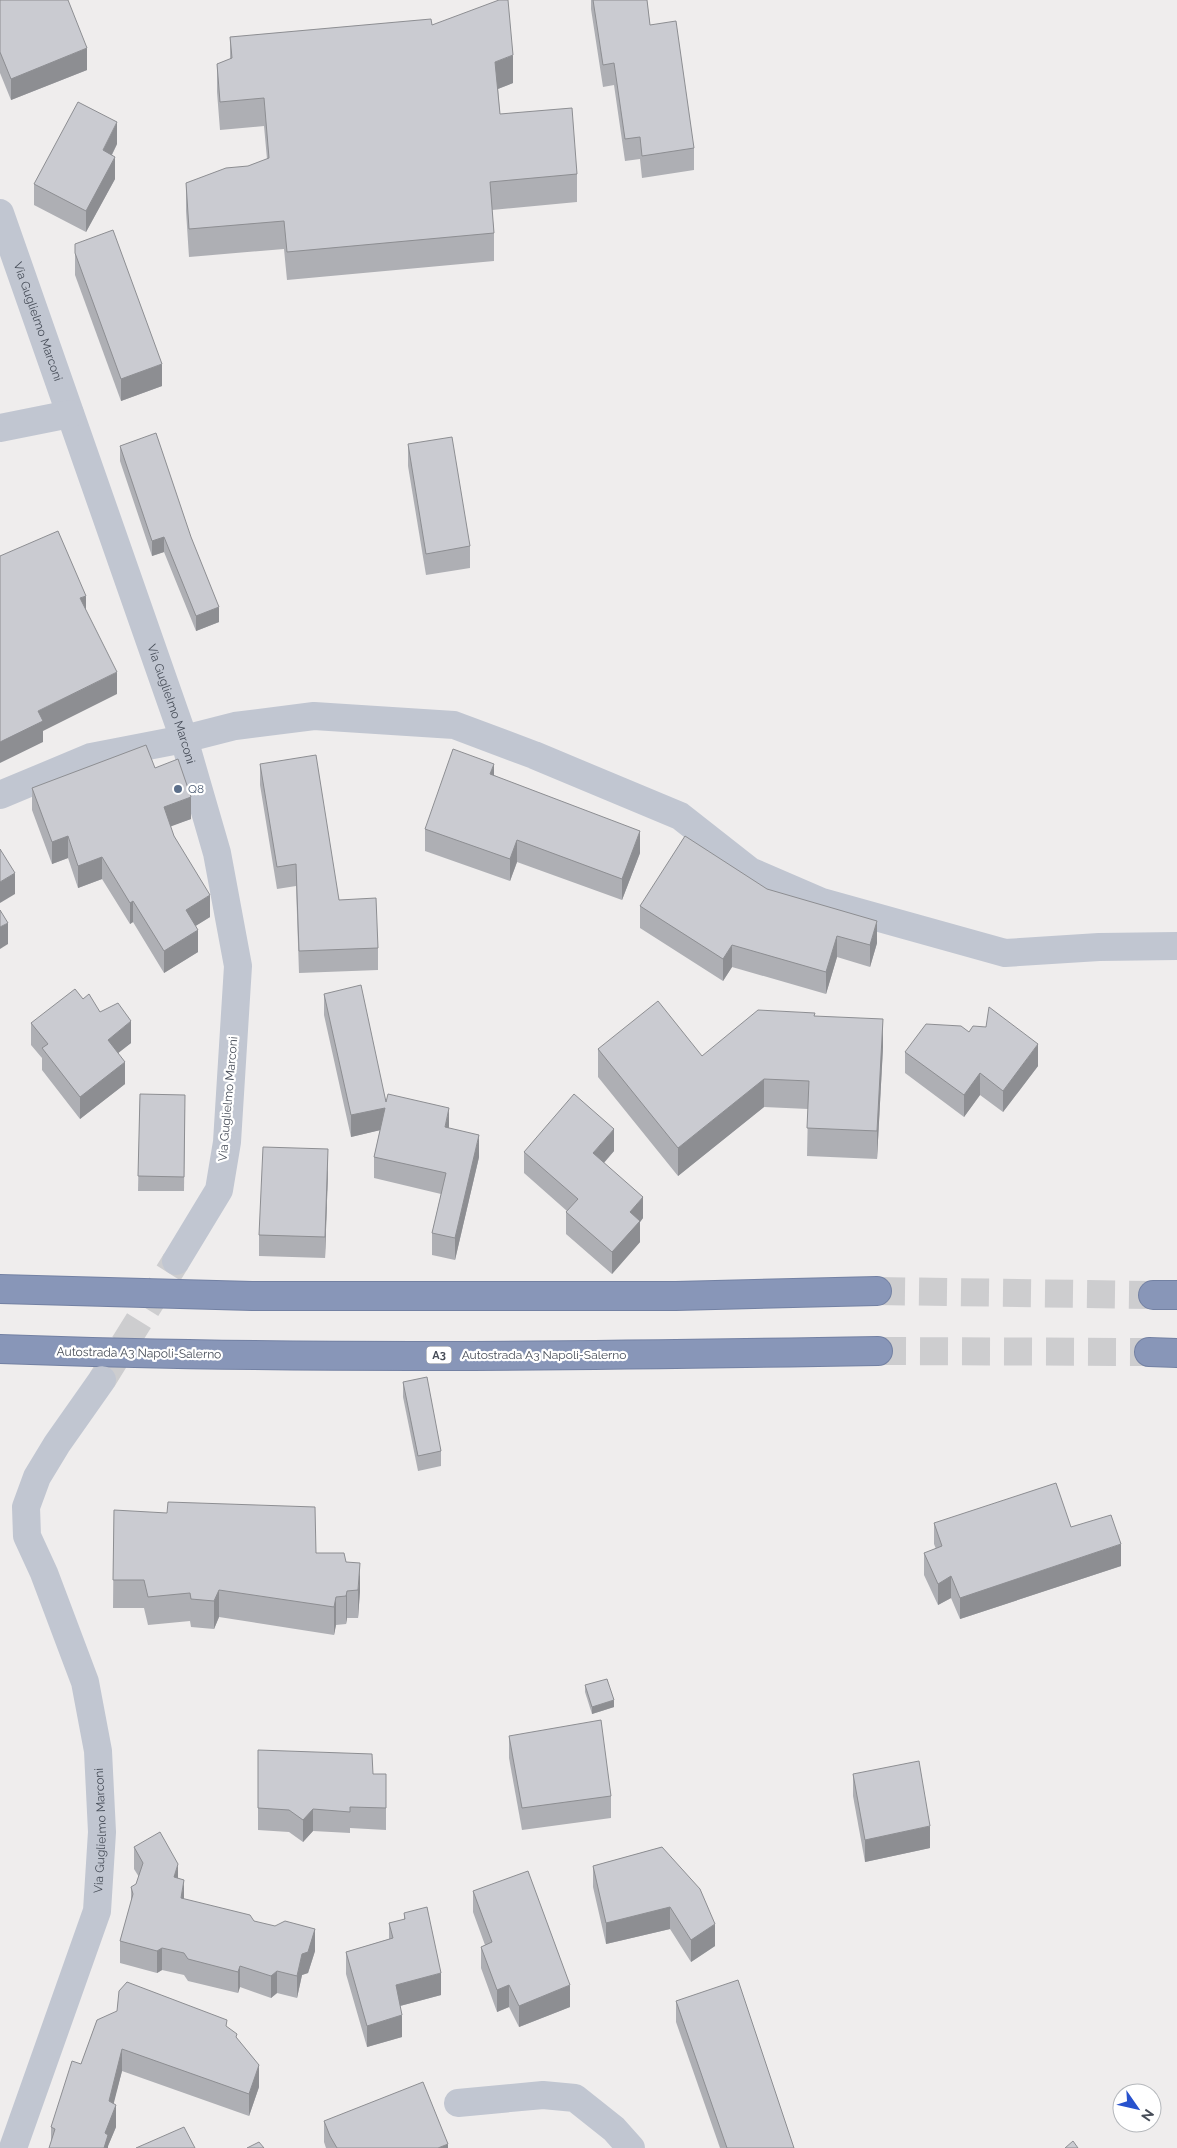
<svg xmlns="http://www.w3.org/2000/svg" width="1177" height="2148" viewBox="0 0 1177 2148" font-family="Raleway,sans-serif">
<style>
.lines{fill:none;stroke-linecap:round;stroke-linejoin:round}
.minor-tunnel{stroke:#cdcdcf;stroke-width:28;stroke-dasharray:28 14;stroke-linecap:butt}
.highway-tunnel{stroke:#cdcdcf;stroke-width:28;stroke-dasharray:28 14;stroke-linecap:butt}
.highway-casing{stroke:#7381a3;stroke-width:30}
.minor{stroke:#c1c6d1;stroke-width:28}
.highway{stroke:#8896b8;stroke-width:28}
.wall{fill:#aeafb4}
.shaded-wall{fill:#8d8e92}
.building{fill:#cacbd1;stroke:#8d8e92}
.service-dot{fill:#5c6f8a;stroke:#fff;stroke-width:2}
.labels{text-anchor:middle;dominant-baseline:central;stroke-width:4.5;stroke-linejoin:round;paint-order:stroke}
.shield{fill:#fff;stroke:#7e828a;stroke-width:1}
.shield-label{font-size:11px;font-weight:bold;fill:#474d58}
.street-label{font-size:12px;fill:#474d58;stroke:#fff}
.service-label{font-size:12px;fill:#4e5e75;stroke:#fff;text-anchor:start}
</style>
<rect width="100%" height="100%" fill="#efeded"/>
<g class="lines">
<!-- minor-tunnel -->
<polyline class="minor-tunnel" points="102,1380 176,1261"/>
<!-- highway-tunnel -->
<g class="highway-tunnel">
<polyline points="877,1291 1153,1295"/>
<polyline points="878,1351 1149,1352"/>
</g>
<!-- highway casing -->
<g class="highway-casing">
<g id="highway">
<polyline points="0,1289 252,1296 676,1296 877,1291"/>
<polyline points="1153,1295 1177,1295"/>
<path d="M 0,1349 C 292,1360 585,1356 878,1351"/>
<polyline points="1149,1352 1177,1353"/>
</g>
</g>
<!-- minor -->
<g class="minor">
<path id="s1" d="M 0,213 L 184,739 L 217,853 L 238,966 L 227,1142 L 219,1190 L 176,1261"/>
<polyline points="0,428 70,414"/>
<polyline points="0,795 91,757 184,739 235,726 314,716 454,725 534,755 680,816 750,871 822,902 1005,953 1099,947 1177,946"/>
<polyline points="458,2103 543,2095 575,2098 614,2129 631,2148"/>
<path id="s2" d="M 13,2148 L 97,1911 L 102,1832 L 98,1751 L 85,1682 L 44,1573 L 27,1536 L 26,1507 L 37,1477 L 57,1444 L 102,1380"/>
</g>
<!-- highway -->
<use href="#highway" class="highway"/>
</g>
<!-- wall -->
<g class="wall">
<polygon points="0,0 87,70 11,100 0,73"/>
<polygon points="591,0 647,0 650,25 694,148 694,170 642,178 640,159 625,161 614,85 603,87 591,9"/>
<polygon points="432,25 513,83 498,89 500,114 577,174 577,202 492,210 494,233 494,261 287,280 284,249 189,257 186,211 186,183 248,166 267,159 264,126 220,130 217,92 217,64 230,59 230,37"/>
<polygon points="117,144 112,155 115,179 86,232 34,205 34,184"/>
<polygon points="75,244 162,386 121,401 75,275"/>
<polygon points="408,444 470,546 470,568 426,575 408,466"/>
<polygon points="120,446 219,622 196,631 164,552 152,556 120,461"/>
<polygon points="260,764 339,900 378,948 378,970 299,973 296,886 277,889 260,785"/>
<polygon points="155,768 191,819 170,826 174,836 210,917 195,926 198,952 164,973 133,922 130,924 102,879 78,888 68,858 52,864 32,810 32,788"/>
<polygon points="494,775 640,853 622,900 517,862 510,881 425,851 425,829"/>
<polygon points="767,889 877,943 870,967 837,957 826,994 732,967 723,981 640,928 640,906"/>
<polygon points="324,994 386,1102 449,1128 479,1157 455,1260 432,1255 432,1233 441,1194 374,1178 374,1157 380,1130 351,1137 324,1015"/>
<polygon points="83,999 100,1012 131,1043 118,1053 125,1084 80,1119 42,1070 42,1058 31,1045 31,1023"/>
<polygon points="815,1016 883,1047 877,1159 807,1156 808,1109 764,1107 678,1176 598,1077 598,1049 702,1056"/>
<polygon points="969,1032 1038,1066 1003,1112 980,1095 964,1117 905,1073 905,1052"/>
<polygon points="140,1094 185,1110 184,1191 138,1191"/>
<polygon points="614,1151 604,1163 643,1218 640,1222 640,1242 612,1274 566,1234 566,1212 567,1211 524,1173 524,1152"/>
<polygon points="328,1171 325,1258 259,1256 259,1235"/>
<polygon points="403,1382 441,1451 441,1466 418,1471 403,1397"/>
<polygon points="114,1510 316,1553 346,1562 360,1591 358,1618 347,1618 346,1624 336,1625 334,1635 219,1617 214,1629 191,1627 190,1621 148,1625 144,1608 113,1608"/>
<polygon points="934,1523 1071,1527 1121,1566 960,1619 951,1598 938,1605 924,1575 924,1553 936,1549 934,1544"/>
<polygon points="585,1685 614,1707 592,1714 585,1692"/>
<polygon points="509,1736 611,1796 611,1818 522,1830 509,1758"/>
<polygon points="258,1750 373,1774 386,1774 386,1830 350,1828 350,1833 313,1831 303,1842 289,1832 258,1830"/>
<polygon points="853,1774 930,1848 865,1862 853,1796"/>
<polygon points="134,1847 178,1878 184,1899 254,1921 315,1951 308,1973 302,1975 297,1998 277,1993 271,1998 240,1987 238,1993 188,1981 184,1975 162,1970 157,1973 120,1963 120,1941 131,1903 131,1887 136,1884 139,1877 134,1869"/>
<polygon points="662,1847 715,1946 691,1962 670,1929 606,1944 593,1887 593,1866"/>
<polygon points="473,1891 570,2007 519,2027 509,2007 497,2012 481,1968 481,1947 485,1945 473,1912"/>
<polygon points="404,1913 441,1995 400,2006 402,2037 367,2047 346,1974 346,1952 389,1939 389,1923 404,1920"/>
<polygon points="676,2001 794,2148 720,2148 676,2022"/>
<polygon points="97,2020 227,2027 237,2038 259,2087 249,2116 122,2071 113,2104 116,2127 108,2146 108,2148 51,2144 51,2127 81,2064"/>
<polygon points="324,2121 448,2148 326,2148 324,2142"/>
</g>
<!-- shaded-wall -->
<g class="shaded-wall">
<polygon points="87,48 87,70 11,100 11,79"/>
<polygon points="513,55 513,83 495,90 495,62"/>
<polygon points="117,122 117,144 103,172 103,150"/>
<polygon points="115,157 115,179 86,232 86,211"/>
<polygon points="162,364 162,386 121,401 121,379"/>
<polygon points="164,537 164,552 152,556 152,541"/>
<polygon points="86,596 86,617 80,598"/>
<polygon points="219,607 219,622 196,631 196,616"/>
<polygon points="117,672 117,694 43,731 43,742 0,763 0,742 38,711"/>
<polygon points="494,764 494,785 490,774"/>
<polygon points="191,797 191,819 164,829 164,807"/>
<polygon points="640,831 640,853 622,900 622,879"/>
<polygon points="68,836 68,858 52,864 52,842"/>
<polygon points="517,840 517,862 510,881 510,859"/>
<polygon points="102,857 102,879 78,888 78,866"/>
<polygon points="15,873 15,894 0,903 0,882"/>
<polygon points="210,895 210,917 186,932 186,910"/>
<polygon points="133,901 133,922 130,924 130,903"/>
<polygon points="877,921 877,943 870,967 870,945"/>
<polygon points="8,923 8,944 0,949 0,927"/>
<polygon points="198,930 198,952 164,973 164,951"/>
<polygon points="837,936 837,957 826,994 826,972"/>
<polygon points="732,945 732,967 723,981 723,959"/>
<polygon points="883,1019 883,1047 877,1159 877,1131"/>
<polygon points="131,1021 131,1043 108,1061 108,1040"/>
<polygon points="1038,1044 1038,1066 1003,1112 1003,1091"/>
<polygon points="125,1062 125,1084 80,1119 80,1097"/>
<polygon points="980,1073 980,1095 964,1117 964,1095"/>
<polygon points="764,1079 764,1107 678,1176 678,1148"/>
<polygon points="385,1108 385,1129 351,1137 351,1115"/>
<polygon points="449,1108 449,1130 445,1127"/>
<polygon points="614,1129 614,1151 593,1175 593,1153"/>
<polygon points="479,1135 479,1157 455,1260 455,1238"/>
<polygon points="328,1149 328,1171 325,1258 325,1237"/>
<polygon points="643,1197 643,1218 640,1222 640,1242 612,1274 612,1252 630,1212"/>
<polygon points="1121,1544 1121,1566 960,1619 960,1598"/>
<polygon points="360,1563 360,1591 358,1618 358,1590"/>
<polygon points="951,1576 951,1598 938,1605 938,1584"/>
<polygon points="219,1590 219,1617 214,1629 214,1601"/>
<polygon points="347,1591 347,1618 346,1624 346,1596"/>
<polygon points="336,1597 336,1625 334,1635 334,1607"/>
<polygon points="614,1700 614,1707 592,1714 592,1707"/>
<polygon points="313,1809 313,1831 303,1842 303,1820"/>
<polygon points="930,1826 930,1848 865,1862 865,1840"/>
<polygon points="178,1864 178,1885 174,1877"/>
<polygon points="184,1880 184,1902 181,1898"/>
<polygon points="670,1907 670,1929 606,1944 606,1923"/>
<polygon points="715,1924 715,1946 691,1962 691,1940"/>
<polygon points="315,1929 315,1951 308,1973 302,1975 297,1998 297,1976 302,1954"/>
<polygon points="162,1948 162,1970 157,1973 157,1951"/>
<polygon points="240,1966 240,1987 238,1993 238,1972"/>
<polygon points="277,1971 277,1993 271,1998 271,1976"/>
<polygon points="441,1973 441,1995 396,2007 396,1985"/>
<polygon points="509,1985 509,2007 497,2012 497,1990"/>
<polygon points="570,1985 570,2007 519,2027 519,2006"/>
<polygon points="402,2015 402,2037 367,2047 367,2026"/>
<polygon points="122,2049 122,2071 109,2122 109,2101"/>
<polygon points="259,2065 259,2087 249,2116 249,2094"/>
<polygon points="116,2105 116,2127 108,2146 108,2148 104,2148 105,2133"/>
<polygon points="448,2144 448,2148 438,2148"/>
</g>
<!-- building -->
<g class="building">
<polygon points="0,0 68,0 87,48 11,79 0,52"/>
<polygon points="499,0 508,0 513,55 495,62 500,114 572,108 577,174 490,182 494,233 287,252 284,221 189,229 186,183 226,168 248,166 269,158 264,98 220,102 217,64 232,58 230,37 431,19 432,25"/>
<polygon points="593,0 647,0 650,25 676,21 694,148 642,156 640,137 625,139 614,63 603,65"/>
<polygon points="78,102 117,122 103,150 115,157 86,211 34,184"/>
<polygon points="113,230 162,364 121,379 75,253 75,244"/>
<polygon points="156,433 191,537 219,607 196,616 164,537 152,541 120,446"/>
<polygon points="452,437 470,546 426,554 408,444"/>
<polygon points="58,531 86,596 80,598 117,672 38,711 43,721 0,742 0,556"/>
<polygon points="146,745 155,768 178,759 191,797 164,807 174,836 210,895 186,910 198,930 164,951 133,901 130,903 102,857 78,866 68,836 52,842 32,788"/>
<polygon points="453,749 494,764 490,774 640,831 622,879 517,840 510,859 425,829"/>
<polygon points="316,755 339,900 376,898 378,948 299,951 296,864 277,867 260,764"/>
<polygon points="685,836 767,889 877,921 870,945 837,936 826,972 732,945 723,959 640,906"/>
<polygon points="0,849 15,873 0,882"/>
<polygon points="0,910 8,923 0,927"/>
<polygon points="361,985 386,1102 388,1094 449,1108 445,1127 479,1135 455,1238 432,1233 446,1173 374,1157 385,1108 351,1115 324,994"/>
<polygon points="75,989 83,999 89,994 100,1012 118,1003 131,1021 108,1040 125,1062 80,1097 42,1048 48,1044 31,1023"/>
<polygon points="658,1001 702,1056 758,1010 815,1013 814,1016 883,1019 877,1131 807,1128 809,1081 764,1079 678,1148 598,1049"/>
<polygon points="989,1007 1038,1044 1003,1091 980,1073 964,1095 905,1052 926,1024 961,1026 969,1032 973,1026 986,1027"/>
<polygon points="140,1094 185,1095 184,1177 138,1176"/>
<polygon points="574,1094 614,1129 593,1153 643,1197 630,1212 640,1221 612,1252 566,1212 578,1199 524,1152"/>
<polygon points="263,1147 328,1149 325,1237 259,1235"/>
<polygon points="427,1377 441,1451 418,1456 403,1382"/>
<polygon points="1056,1483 1071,1527 1111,1515 1121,1544 960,1598 951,1576 938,1584 924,1553 942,1546 934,1523"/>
<polygon points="168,1502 315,1507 316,1553 344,1553 346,1562 360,1563 358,1590 347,1591 346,1596 336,1597 334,1607 219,1590 214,1601 191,1599 190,1593 148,1597 144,1580 113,1580 114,1510 167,1513"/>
<polygon points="607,1679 614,1700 592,1707 585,1685"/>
<polygon points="601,1720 611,1796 522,1808 509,1736"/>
<polygon points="258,1750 372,1754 373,1774 386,1774 386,1808 350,1807 350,1812 313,1809 303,1820 289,1810 258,1808"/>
<polygon points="919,1761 930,1826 865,1840 853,1774"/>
<polygon points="160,1832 178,1864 174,1877 184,1880 181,1898 250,1915 254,1921 275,1926 285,1921 315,1929 308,1952 302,1954 297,1976 277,1971 271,1976 240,1966 238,1972 188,1959 184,1953 162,1948 157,1951 120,1941 133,1894 131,1887 136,1884 143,1863 134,1847"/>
<polygon points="662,1847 700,1889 715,1924 691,1940 670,1907 606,1923 593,1866"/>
<polygon points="528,1871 570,1985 519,2006 509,1985 497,1990 481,1947 492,1942 473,1891"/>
<polygon points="427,1907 441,1973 396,1985 402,2015 367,2026 346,1952 393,1938 389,1923 405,1919 404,1913"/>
<polygon points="738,1980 794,2148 727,2148 676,2001"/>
<polygon points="127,1982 227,2020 226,2026 237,2034 236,2037 259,2065 249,2094 122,2049 109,2101 116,2105 105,2133 108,2135 104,2148 49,2148 55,2129 51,2127 72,2061 81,2064 97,2020 117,2011 119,1991"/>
<polygon points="423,2082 448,2144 438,2148 337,2148 330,2136 324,2121"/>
<polygon points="184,2127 195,2148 136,2148"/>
<polygon points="1073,2141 1078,2148 1065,2148"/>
<polygon points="259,2142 264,2148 247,2148"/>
</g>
<!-- markers -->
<circle class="service-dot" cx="178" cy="789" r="5"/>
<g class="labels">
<!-- shield labels -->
<rect class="shield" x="426.5" y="1346.5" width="25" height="17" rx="4"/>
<g class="shield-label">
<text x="439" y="1355">A3</text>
</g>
<!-- street labels -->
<g class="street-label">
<text stroke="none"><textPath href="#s1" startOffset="115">Via Guglielmo Marconi</textPath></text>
<text stroke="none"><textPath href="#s1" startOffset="520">Via Guglielmo Marconi</textPath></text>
<text transform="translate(228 1099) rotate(-85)">Via Guglielmo Marconi</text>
<text transform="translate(139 1353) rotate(1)">Autostrada A3 Napoli-Salerno</text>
<text x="544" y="1355">Autostrada A3 Napoli-Salerno</text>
<text stroke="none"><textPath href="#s2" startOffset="332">Via Guglielmo Marconi</textPath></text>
</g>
<!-- service labels -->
<g class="service-label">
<text x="188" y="789">Q8</text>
</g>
</g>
<!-- north arrow -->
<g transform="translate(1137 2108) rotate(124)"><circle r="24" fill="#ffffff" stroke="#b5b8bc"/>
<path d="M0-4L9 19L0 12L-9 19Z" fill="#2852cd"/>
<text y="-8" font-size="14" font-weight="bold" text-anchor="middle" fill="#474d58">N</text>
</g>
</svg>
